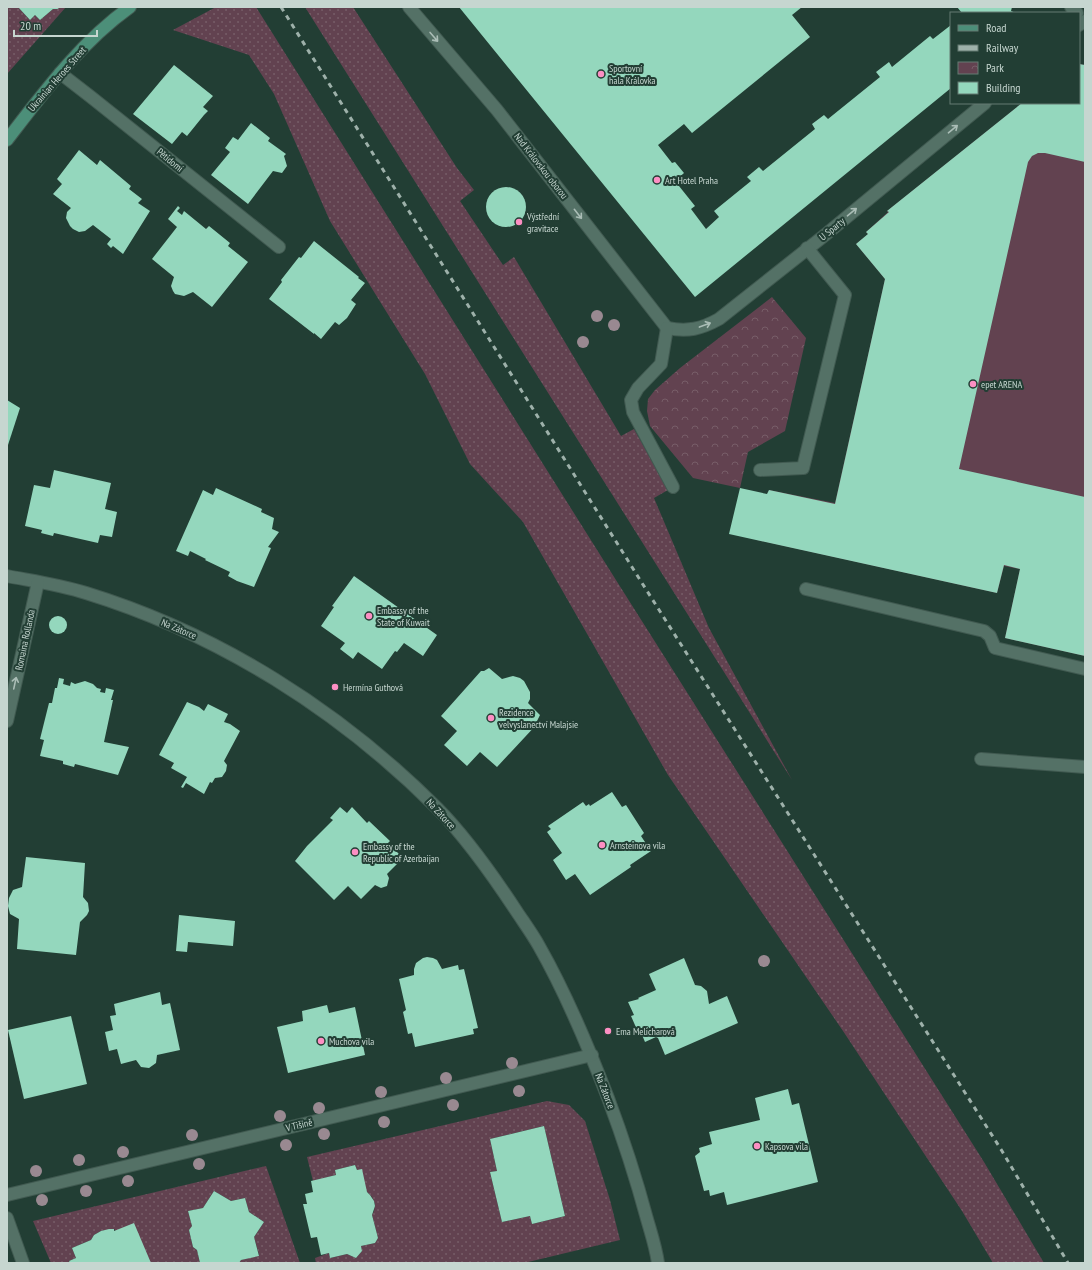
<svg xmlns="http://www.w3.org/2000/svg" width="1092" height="1270" viewBox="0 0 1092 1270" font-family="'PT Sans Narrow',sans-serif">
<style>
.grass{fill:url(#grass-dots);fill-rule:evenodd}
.park{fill:url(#park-crowns)}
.pitch{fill:#624250}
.building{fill:#94d7bd}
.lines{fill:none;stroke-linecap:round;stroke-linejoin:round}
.minor-casing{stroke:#415a51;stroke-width:14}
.major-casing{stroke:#415a51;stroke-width:14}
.minor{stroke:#547166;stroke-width:12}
.major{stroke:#4c8f79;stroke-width:12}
.rail{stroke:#9eb1aa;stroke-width:3;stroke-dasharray:5 5;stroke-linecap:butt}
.tree{fill:#998991}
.oneway{stroke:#aabdb6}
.poi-dot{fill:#fc8fc3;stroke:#223e34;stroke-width:1.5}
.labels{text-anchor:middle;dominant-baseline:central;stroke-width:4;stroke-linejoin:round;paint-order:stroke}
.poi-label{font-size:10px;fill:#c6d6d0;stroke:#223e34;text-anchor:start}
.street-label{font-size:10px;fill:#c6d6d0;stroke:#223e34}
</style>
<defs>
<pattern id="grass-dots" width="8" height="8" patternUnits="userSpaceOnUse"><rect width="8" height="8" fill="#624250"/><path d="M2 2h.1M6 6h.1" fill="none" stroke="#775d68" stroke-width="1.8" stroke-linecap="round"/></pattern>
<pattern id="park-crowns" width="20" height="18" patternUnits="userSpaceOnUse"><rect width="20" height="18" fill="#624250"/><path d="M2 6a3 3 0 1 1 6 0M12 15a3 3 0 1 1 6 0" fill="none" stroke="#775d68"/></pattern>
</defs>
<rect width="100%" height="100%" fill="#223e34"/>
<!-- grass -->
<g class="grass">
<polygon points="7,7 18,7 30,20 35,15 40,20 53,9 57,9 56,7 66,7 7,74"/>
<polygon points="216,7 256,7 621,588 984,1162 1044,1263 993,1263 962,1211 843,1031 668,775 523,522 470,464 425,374 330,221 274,94 249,55 173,30"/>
<polygon points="305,7 353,7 457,168 474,190 460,201 503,265 514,257 621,436 634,429 668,490 654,498 709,628 792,780"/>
<path d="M 547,1101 L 569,1105 L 585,1121 L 610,1200 L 620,1240 L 524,1263 L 316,1263 L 315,1258 L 329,1253 L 330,1258 L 347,1254 L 356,1258 L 362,1251 L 361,1246 L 375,1243 L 378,1238 L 372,1215 L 374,1211 L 375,1204 L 372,1197 L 367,1192 L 355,1165 L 335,1170 L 336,1175 L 313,1181 L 307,1157 ZM 544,1126 L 565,1216 L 532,1224 L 530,1216 L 502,1222 L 490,1172 L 497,1171 L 490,1139 Z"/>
<polygon points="266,1166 300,1263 239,1263 241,1260 259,1255 254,1237 264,1222 249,1212 245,1198 231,1201 214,1191 203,1208 188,1211 192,1226 189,1230 193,1247 197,1250 200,1263 151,1263 114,1229 101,1231 94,1235 91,1240 72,1248 76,1258 69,1261 70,1263 51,1263 33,1221"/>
</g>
<!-- park -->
<polygon class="park" points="772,297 806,338 785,431 748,452 740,488 693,478 650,426 647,411 648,399 655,390 680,368"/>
<!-- pitch -->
<polygon class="pitch" points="1079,64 1085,65 1085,656 1005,638 1020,569 1004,566 997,593 757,540 769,490 835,503 885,279 856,244 868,234 866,232 888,212 887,211 1022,103 1079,103"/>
<!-- building -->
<g class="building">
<polygon points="18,7 56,7 59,9 53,9 40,20 35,15 30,20"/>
<polygon points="459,7 802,7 792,15 810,37 692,133 684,124 658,145 672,163 675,162 684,173 675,181 695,206 691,209 706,229 719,217 714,211 751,181 747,177 759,167 763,171 815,129 812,124 824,115 828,119 880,77 876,72 889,62 892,67 930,36 933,39 951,25 951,88 695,297"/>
<polygon points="957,7 1012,7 1011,11 1016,13 962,13"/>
<polygon points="1079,64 1085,65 1085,162 1045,153 1038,153 1032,156 1028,162 959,469 1085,497 1085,656 1005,638 1020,569 1004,565 997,593 729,534 740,488 767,494 769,490 835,504 885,279 856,244 868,234 866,232 889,212 887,211 1022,103 1079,103"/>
<polygon points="174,65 213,96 203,107 208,111 204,115 187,136 182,132 172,144 133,114"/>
<polygon points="251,123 270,138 268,141 286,154 284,156 287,166 282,173 273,171 248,204 211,175 230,152 225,148 233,137 238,140"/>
<polygon points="79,150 97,165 100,160 131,186 129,189 142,199 138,203 150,211 123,254 113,246 111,248 107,244 111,239 93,225 85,231 79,232 73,229 70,226 66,218 67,212 71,208 53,194 62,184 57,179"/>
<circle cx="506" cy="207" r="20"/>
<polygon points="178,206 180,208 177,211 182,215 184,211 206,229 209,226 230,243 228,246 248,262 212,307 193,292 184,296 175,294 173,291 171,286 174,277 152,259 177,227 168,219"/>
<polygon points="314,241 359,277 358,278 365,283 351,300 356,304 347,318 339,325 335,322 321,339 314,333 314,334 269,299 282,282 281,280 299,257 301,258"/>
<polygon points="7,400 20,408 7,448"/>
<polygon points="54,470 111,483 105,509 117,512 112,537 100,535 98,543 54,533 53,536 41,533 42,530 25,526 34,485 50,488"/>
<polygon points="216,488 262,509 261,512 274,518 272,529 279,532 268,547 271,548 254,587 237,581 228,576 230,572 205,560 206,559 190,551 188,556 176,551 203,490 213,495"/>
<polygon points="354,576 437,635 423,656 404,643 397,652 395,651 382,669 358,652 353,659 340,649 345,643 321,626 334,607 332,606"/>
<circle cx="58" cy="625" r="9"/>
<polygon points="489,668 502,679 513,676 520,678 524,681 530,692 530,699 528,703 540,715 537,721 538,723 497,767 480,752 467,766 444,745 457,731 441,716 481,671 484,671"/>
<polygon points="59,678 64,679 63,684 70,686 71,682 75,684 85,681 93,684 97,688 101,689 100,692 105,693 106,688 114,690 111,700 113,700 104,742 129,747 118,775 75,764 74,767 63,764 63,761 40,756 44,740 40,739 49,703 52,703 55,688 57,688"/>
<polygon points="187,702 199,707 204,711 208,704 228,714 224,722 230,724 240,731 224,761 227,765 226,771 222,777 215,778 212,783 210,782 204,794 186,783 183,788 181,787 187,777 171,768 174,763 159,755"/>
<polygon points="612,792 622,807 626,805 644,833 641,836 651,851 630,865 631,867 590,895 575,874 566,880 553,860 562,853 547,832 551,829 548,826 583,802 586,806 589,804 590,806"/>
<polygon points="340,807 347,813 352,807 367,823 369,821 390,841 388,843 403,858 387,874 389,878 387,886 381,888 375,885 361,899 348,886 334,900 295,861 307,846 333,820 330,818"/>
<polygon points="26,857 85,863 83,897 88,903 89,911 87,915 80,922 76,955 17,949 19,919 10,914 8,906 9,898 13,890 22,887"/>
<polygon points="179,915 235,921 233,946 188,942 187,952 176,951"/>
<polygon points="427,957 433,958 437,960 442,969 458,965 459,970 464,969 478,1028 473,1029 474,1034 415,1047 412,1033 408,1034 403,1012 406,1010 399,979 414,975 414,969 416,963 423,958"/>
<polygon points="684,958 695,985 701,986 707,991 709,1004 727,996 738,1023 665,1055 658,1038 656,1037 645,1042 640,1030 638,1032 631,1016 634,1015 628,1002 639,999 638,998 656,990 649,974"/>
<polygon points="160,992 162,1005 170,1003 180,1050 157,1055 156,1063 149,1068 141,1067 136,1060 121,1064 117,1049 109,1051 105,1032 113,1030 110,1016 116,1015 114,1004"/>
<polygon points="327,1005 329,1013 355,1007 365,1055 288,1073 277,1027 303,1021 302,1011"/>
<polygon points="71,1016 87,1084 24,1099 8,1030"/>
<polygon points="788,1089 792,1105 799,1103 818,1182 727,1205 724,1192 710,1196 709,1190 704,1191 695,1156 700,1152 699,1148 712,1144 709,1132 760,1120 755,1098"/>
<polygon points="544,1126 565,1216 532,1224 530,1216 502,1222 490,1172 497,1171 490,1139"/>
<polygon points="355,1165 357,1170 362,1169 367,1192 370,1195 374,1201 375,1206 372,1215 378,1238 375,1243 361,1246 362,1251 356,1258 347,1254 330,1258 329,1253 321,1255 317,1237 311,1238 303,1204 307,1204 305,1194 313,1192 311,1181 336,1175 335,1170"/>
<polygon points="214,1191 231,1201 245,1198 249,1212 264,1222 254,1237 259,1256 241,1260 239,1263 200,1263 197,1250 193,1247 189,1230 192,1226 188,1211 203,1208"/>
<polygon points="134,1223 151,1263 70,1263 69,1261 76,1258 72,1248 91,1240 94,1235 101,1231 109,1229 114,1229 114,1231"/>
</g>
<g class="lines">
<!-- minor casing -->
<g class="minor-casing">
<g id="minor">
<polyline points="409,7 497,110 667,328"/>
<polyline points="1071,7 1077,13"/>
<polyline points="1079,25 1085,21"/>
<polyline points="60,73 91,97 279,247"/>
<path d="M 667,328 C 688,332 701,329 719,319 L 825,235 L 985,103"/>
<polyline points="667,328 661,364 638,388 631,400 633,412 673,487"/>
<polyline points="760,470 803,468 845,295 807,248"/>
<path d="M 7,576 C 33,581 61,585 86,593 C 219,634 339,710 437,808 C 467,838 494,877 517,912 C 525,924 533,935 539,946 C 567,995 588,1046 608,1098 C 623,1138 636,1178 647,1219 C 651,1233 656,1248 658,1263"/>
<polyline points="806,589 984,631 990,636 995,648 1085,669"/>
<polyline points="7,721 38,582"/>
<polyline points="981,759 1085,767"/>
<polyline points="7,1195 592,1055"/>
<polyline points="7,1218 23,1263"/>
</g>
</g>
<!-- major casing -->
<g class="major-casing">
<path id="major" d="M 7,140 C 44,92 81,42 130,7"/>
</g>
<!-- minor -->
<use href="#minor" class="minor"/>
<!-- major -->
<use href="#major" class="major"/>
<!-- rail -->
<polyline class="rail" points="281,7 642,583 1002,1151 1068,1263"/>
</g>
<!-- trees -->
<g class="tree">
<circle cx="597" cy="316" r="6"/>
<circle cx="614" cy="325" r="6"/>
<circle cx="583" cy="342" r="6"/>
<circle cx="764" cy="961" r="6"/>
<circle cx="512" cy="1063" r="6"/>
<circle cx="446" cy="1078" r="6"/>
<circle cx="519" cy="1091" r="6"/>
<circle cx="381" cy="1092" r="6"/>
<circle cx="453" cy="1105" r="6"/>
<circle cx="319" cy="1108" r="6"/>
<circle cx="280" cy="1116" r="6"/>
<circle cx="384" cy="1122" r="6"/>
<circle cx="324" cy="1134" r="6"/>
<circle cx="192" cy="1135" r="6"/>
<circle cx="286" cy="1145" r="6"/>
<circle cx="123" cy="1152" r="6"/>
<circle cx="79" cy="1160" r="6"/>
<circle cx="199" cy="1164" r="6"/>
<circle cx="36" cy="1171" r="6"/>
<circle cx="128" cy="1181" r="6"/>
<circle cx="86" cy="1191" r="6"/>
<circle cx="42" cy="1200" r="6"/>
</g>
<!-- one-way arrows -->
<defs><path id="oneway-shaft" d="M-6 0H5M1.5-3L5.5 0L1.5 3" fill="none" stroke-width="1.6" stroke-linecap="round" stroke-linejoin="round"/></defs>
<g class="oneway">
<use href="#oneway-shaft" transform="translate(434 37) rotate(49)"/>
<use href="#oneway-shaft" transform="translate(953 129) rotate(-40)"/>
<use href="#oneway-shaft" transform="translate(852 212) rotate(-40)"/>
<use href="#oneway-shaft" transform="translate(578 214) rotate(52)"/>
<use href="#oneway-shaft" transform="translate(705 325) rotate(-20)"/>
<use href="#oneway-shaft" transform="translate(15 683) rotate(-78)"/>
</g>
<!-- markers -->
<g class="poi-dot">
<circle cx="601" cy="74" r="4"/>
<circle cx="657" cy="180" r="4"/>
<circle cx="519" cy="222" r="4"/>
<circle cx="973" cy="384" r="4"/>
<circle cx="369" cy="616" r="4"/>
<circle cx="335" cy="687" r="4"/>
<circle cx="491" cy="718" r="4"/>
<circle cx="602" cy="845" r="4"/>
<circle cx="355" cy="852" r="4"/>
<circle cx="608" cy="1031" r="4"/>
<circle cx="321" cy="1041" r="4"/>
<circle cx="757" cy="1146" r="4"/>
</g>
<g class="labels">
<!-- poi labels -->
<g class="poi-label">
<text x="609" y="68">Sportovní<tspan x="609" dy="12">hala Královka</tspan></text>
<text x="665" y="180">Art Hotel Praha</text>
<text x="527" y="216">Výstřední<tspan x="527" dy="12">gravitace</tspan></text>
<text x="981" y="384">epet ARENA</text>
<text x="377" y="610">Embassy of the<tspan x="377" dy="12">State of Kuwait</tspan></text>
<text x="343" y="687">Hermína Guthová</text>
<text x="499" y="712">Rezidence<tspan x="499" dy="12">velvyslanectví Malajsie</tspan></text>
<text x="610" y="845">Arnsteinova vila</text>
<text x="363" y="846">Embassy of the<tspan x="363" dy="12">Republic of Azerbaijan</tspan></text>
<text x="616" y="1031">Ema Melicharová</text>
<text x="329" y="1041">Muchova vila</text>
<text x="765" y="1146">Kapsova vila</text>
</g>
<!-- street labels -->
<g class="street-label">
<text transform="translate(57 79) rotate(-49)">Ukrainian Heroes Street</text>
<text transform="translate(170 160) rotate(39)">Pětidomí</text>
<text transform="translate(541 166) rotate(52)">Nad Královskou oborou</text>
<text transform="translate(832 229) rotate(-39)">U Sparty</text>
<text transform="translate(179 629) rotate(23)">Na Zátorce</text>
<text transform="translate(25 640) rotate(-78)">Romaina Rollanda</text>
<text transform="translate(441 814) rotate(47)">Na Zátorce</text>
<text transform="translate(605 1091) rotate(69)">Na Zátorce</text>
<text transform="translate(299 1125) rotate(-13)">V Tišině</text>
</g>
</g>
<!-- border -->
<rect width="1092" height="1270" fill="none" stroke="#c6d6d0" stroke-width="16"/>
<!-- legend -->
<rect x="950" y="12" width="130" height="92" fill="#223e34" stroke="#647b72"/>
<rect x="958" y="25" width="20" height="6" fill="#4c8f79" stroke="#647b72"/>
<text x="986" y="32" font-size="12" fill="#c6d6d0">Road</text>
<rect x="958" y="45" width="20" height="6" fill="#9eb1aa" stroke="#647b72"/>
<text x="986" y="52" font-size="12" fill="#c6d6d0">Railway</text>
<rect x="958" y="62" width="20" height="12" fill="url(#park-crowns)" stroke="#647b72"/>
<text x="986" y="72" font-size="12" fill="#c6d6d0">Park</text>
<rect x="958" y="82" width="20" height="12" fill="#94d7bd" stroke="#647b72"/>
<text x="986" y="92" font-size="12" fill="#c6d6d0">Building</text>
<!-- scale -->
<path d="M14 30v6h83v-6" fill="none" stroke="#c6d6d0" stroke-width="2"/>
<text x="20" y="30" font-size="12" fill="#c6d6d0" stroke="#223e34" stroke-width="3" paint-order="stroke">20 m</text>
</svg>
